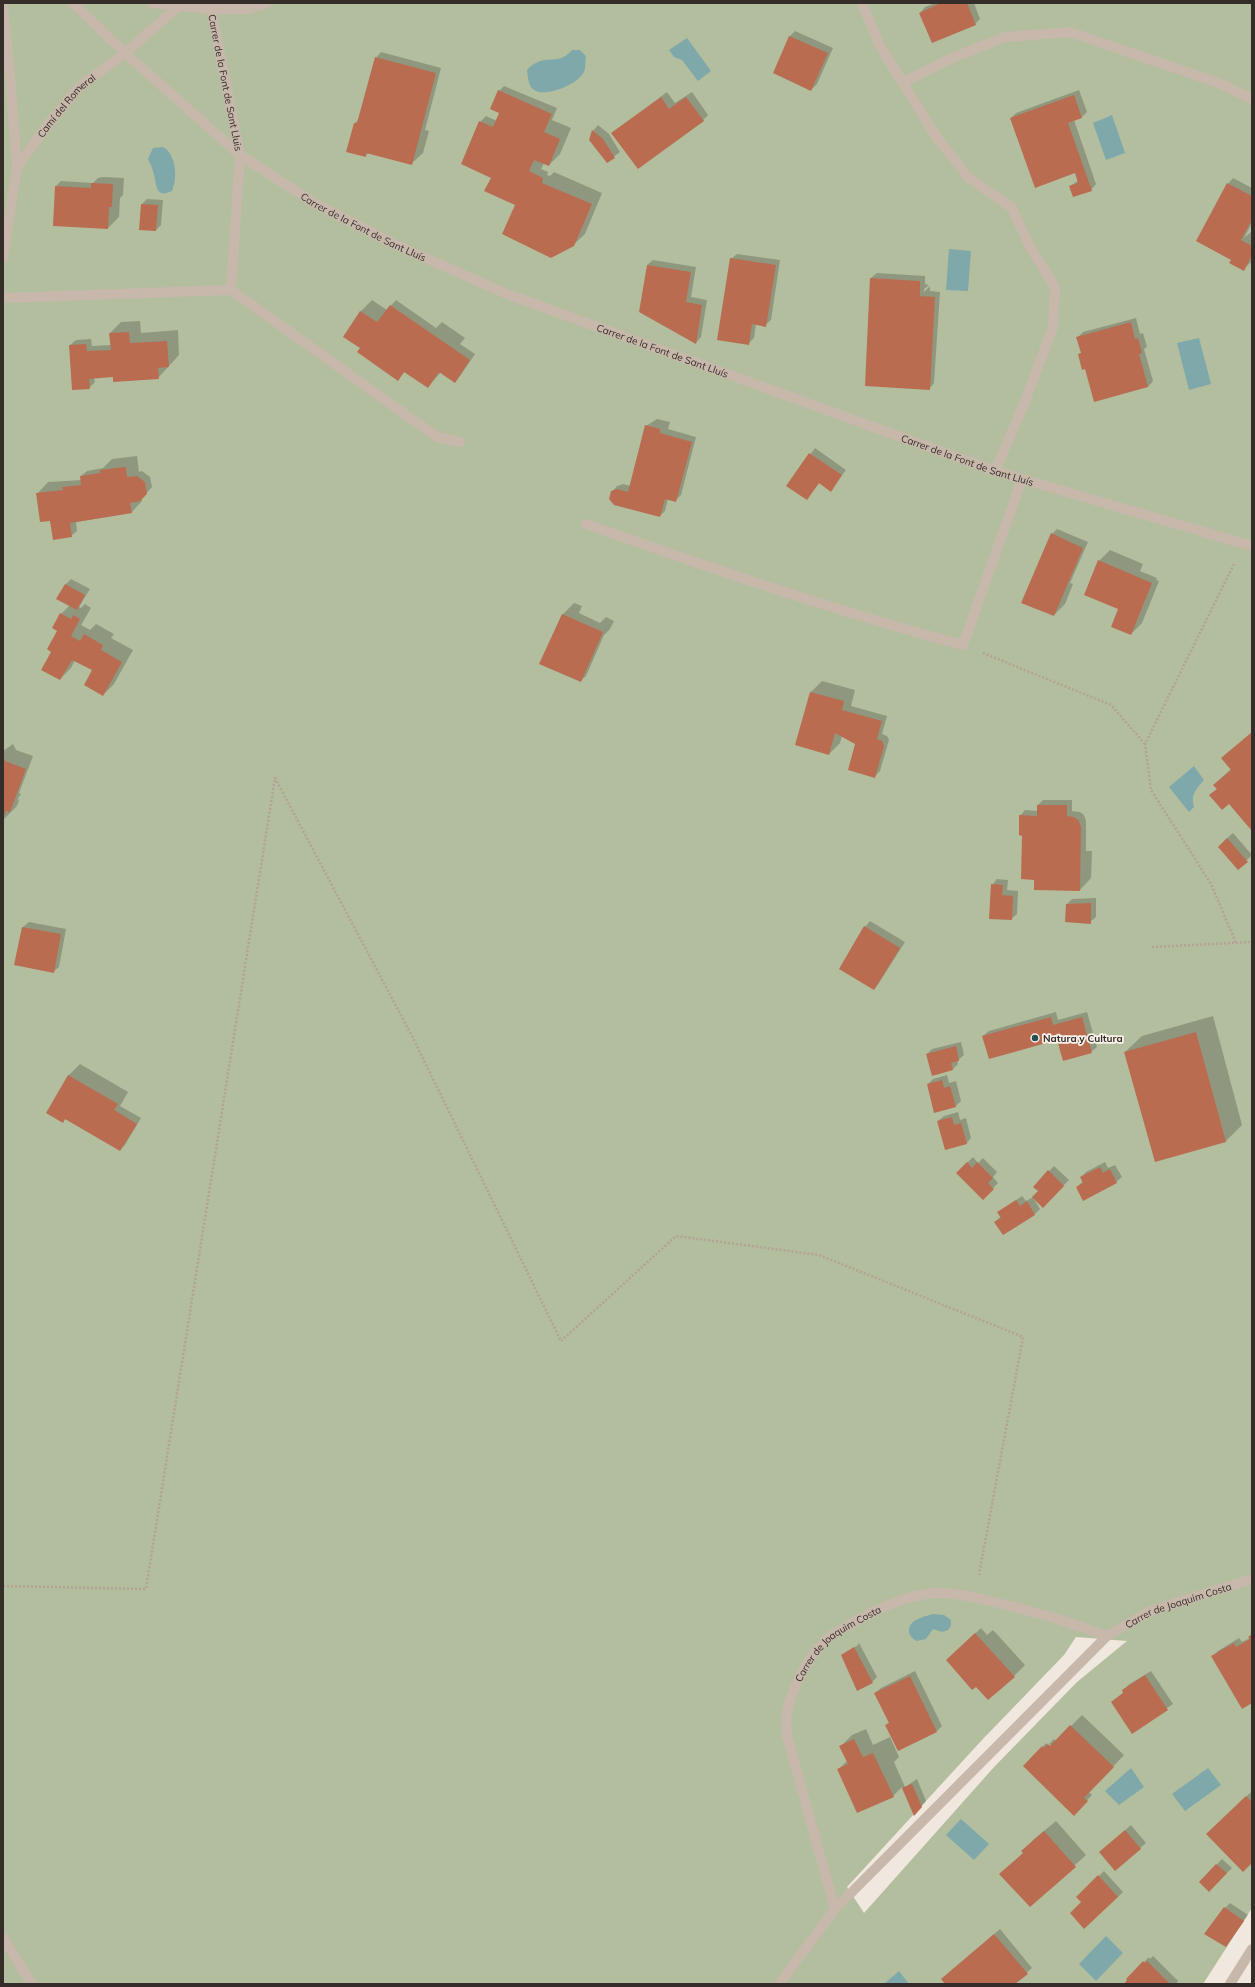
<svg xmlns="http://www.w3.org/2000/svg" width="1255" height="1987" viewBox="0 0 1255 1987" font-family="Mulish,sans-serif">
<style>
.green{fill:#b3be9f;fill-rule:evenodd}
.water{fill:#7fa8aa}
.shadow{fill:#0003}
.building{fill:#ba6c51}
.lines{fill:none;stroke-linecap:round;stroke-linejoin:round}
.path{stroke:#b3a295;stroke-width:2.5;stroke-dasharray:2 2;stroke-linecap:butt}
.minor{stroke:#c7b8ab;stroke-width:10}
.poi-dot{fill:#234f53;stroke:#f8f2ea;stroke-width:1.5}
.labels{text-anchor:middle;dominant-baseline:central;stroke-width:3.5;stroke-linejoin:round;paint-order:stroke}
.street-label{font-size:10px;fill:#352d29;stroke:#f8f2ea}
.poi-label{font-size:10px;font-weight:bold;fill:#352d29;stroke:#f8f2ea;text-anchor:start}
</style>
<rect width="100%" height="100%" fill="#f0e8de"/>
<!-- green -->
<path class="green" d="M 3,3 L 1252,3 L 1252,1908 L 1203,1984 L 3,1984 ZM 1076,1637 L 1127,1641 L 1077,1682 L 995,1766 L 864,1913 L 847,1887 L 982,1740 L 1064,1655 Z"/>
<!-- water -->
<g class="water">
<polygon points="687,38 711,71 698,81 682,60 674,57 669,50"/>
<path d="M 572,50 L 580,50 L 586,56 C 585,61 586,67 584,72 C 578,84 546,98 534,90 C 528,86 528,77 527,70 C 544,51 557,68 572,50 Z"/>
<polygon points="1112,115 1125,153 1106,160 1093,123"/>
<path d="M 163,147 C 176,154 178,178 172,191 C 154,200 157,182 153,171 C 152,167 150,163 148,159 L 153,148 Z"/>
<polygon points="949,249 971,251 968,291 946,290"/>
<polygon points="1199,338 1211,384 1189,390 1177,343"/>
<path d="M 1194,766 L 1204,780 C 1196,789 1190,795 1194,807 L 1189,812 L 1169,787 Z"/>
<path d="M 933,1614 L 944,1615 L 951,1620 L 951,1626 L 948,1630 L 942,1632 L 933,1629 L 926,1639 L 917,1641 C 913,1639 909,1636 909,1631 C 909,1619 924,1617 933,1614 Z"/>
<polygon points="1131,1768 1144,1787 1119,1805 1105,1791"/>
<polygon points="1208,1768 1221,1785 1185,1811 1172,1794"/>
<polygon points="961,1819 989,1844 974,1860 946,1835"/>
<polygon points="1106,1936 1123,1953 1096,1981 1079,1964"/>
<polygon points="899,1971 909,1984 884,1984"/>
</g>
<!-- shadow -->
<g class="shadow">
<polygon points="935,3 974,3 980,19 975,24 920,13 925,7"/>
<polygon points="795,31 833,48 817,84 811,90 774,73 790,36"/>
<polygon points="381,52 441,68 425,130 429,131 423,153 411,164 369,153 365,156 355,123 360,118 376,58"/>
<polygon points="504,86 557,108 552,120 571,128 560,154 549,165 544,163 541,169 548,172 547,175 550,176 554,172 602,193 585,234 573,245 516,204 492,177 480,122 486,116 497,121 501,112 499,91"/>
<polygon points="1079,90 1087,112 1082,117 1074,120 1096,184 1091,190 1070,186 1079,180 1076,172 1011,118 1016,113"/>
<polygon points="667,92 675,103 692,92 708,115 703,120 613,133"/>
<polygon points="598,125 609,134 620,152 607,162 590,139 593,131"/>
<polygon points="103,177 124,178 123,195 120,198 119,217 108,228 54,225 56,186 61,181 93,183 98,178"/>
<polygon points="1233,178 1252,188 1252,223 1244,238 1252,231 1252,261 1244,269 1234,256 1228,184"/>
<polygon points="147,199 163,200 161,225 156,230 140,229 142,204"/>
<polygon points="737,254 780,260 771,320 765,325 756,324 754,338 748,344 731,259"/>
<polygon points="653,260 696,267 691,297 707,300 701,337 696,343 647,265"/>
<polygon points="877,273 925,276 925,284 929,285 924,289 924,292 930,286 930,291 940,292 934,383 929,389 871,278"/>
<polygon points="372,300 387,310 396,300 436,328 442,322 465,338 460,344 475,354 460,376 455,382 441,372 428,387 405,371 398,380 362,348 345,336 361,311"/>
<polygon points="1136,318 1140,334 1143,333 1147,347 1144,349 1153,381 1148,387 1086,368 1079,355 1082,352 1078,337 1083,332"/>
<polygon points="140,321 141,333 178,330 179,355 158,378 114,376 94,378 95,382 89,388 70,345 76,340 91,339 92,346 111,345 110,333 121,322"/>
<polygon points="657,419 670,422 668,429 696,437 681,495 675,501 668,499 665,511 660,516 612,492 617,486 623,484 631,486 646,426"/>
<polygon points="815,448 846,470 831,490 819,483 807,498 788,485"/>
<polygon points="137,456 139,472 142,471 150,477 152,487 142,498 142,501 131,513 76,522 77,531 71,536 51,520 37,494 48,482 82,480 81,476 87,471 103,468 112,459"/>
<polygon points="1057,529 1088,542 1070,583 1073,584 1065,604 1054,615 1052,534"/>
<polygon points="1110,550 1143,564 1140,571 1157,578 1156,580 1159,581 1142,623 1131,634 1099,561"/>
<polygon points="71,579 90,589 79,607 81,608 85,604 91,608 81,625 90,630 96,624 114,634 111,638 133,650 114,684 103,695 93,670 75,660 71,668 60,679 53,651 61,614 70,605 65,585"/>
<polygon points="574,603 582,606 579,613 600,623 606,617 614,621 610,629 604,635 586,676 580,681 541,664 563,614"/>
<polygon points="822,681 855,690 851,706 887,716 882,734 887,736 889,740 880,771 875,776 856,744 842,736 840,743 829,754 796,744 811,692"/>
<polygon points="1252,733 1252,830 1229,803 1211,795 1217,789 1214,785 1231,769"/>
<polygon points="13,744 16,750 33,756 19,793 21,794 18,798 18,801 20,798 17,806 3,820 3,751"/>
<polygon points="1043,800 1072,800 1072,811 1080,812 1084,815 1086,821 1086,851 1092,851 1091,878 1080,890 1035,879 1023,835 1020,816 1025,810 1038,811 1038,805"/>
<polygon points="1233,833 1252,855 1238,869 1224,841"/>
<polygon points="997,879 1008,880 1007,890 1018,891 1017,914 1011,919 992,885"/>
<polygon points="1096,898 1096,917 1090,922 1067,904 1072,899"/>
<polygon points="870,921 905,942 879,983 874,989 840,968 865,927"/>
<polygon points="29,922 66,929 59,967 53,972 16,965 23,927"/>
<polygon points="1056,1012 1058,1020 1087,1012 1097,1047 1091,1052 1058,1039 983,1036 989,1031"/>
<polygon points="1213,1016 1242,1125 1226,1141 1155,1161 1125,1052 1142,1036"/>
<polygon points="961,1042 964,1055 957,1061 958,1064 953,1069 927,1054 932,1049"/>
<polygon points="80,1064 128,1092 120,1106 141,1118 125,1145 120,1150 66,1118 63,1122 47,1113 69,1075"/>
<polygon points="947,1075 949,1083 956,1081 961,1101 956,1106 928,1084 933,1079"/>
<polygon points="958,1112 960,1120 966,1118 971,1138 966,1144 938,1121 944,1116"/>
<polygon points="973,1157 978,1163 983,1158 997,1172 993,1177 998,1183 983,1198 957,1173"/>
<polygon points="1105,1162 1108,1168 1115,1165 1122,1177 1116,1182 1077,1187 1083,1181 1081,1177 1086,1172"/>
<polygon points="1054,1166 1069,1180 1043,1206 1039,1191 1034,1187"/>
<polygon points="1022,1196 1026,1201 1033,1197 1040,1209 1035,1214 1003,1234 995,1222 1001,1216 999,1212"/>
<polygon points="981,1628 987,1635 993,1630 1025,1665 1014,1676 977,1685 952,1655"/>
<polygon points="1252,1634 1252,1702 1213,1656 1218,1651 1239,1638 1242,1642 1250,1638"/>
<polygon points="859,1643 877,1677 872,1682 842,1656 858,1645"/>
<polygon points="915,1671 942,1726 937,1731 899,1750 887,1725 890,1722 875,1693 881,1688"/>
<polygon points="1151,1671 1173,1704 1132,1732 1112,1702 1124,1692 1123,1691 1128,1685"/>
<polygon points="1082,1715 1124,1755 1089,1792 1092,1795 1079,1809 1024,1766 1046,1743 1056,1753 1058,1752 1047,1742 1049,1744 1054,1739 1056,1741"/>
<polygon points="866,1729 873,1745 890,1737 899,1757 894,1762 905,1787 917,1779 926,1801 915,1814 902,1787 893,1796 839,1769 847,1761 841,1746 852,1735"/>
<polygon points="1252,1791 1252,1862 1219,1823"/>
<polygon points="1056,1821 1086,1855 1030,1906 1023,1853 1033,1840"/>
<polygon points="1131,1825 1146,1843 1115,1870 1106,1847"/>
<polygon points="1222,1859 1232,1868 1209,1891 1200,1882"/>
<polygon points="1104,1871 1123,1892 1118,1897 1082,1902 1077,1897"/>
<polygon points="1230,1903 1248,1915 1226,1946 1225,1908"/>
<polygon points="1000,1929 1032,1968 1014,1984 946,1984 942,1979"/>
<polygon points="1153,1956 1178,1981 1176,1984 1125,1984 1129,1980 1127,1979 1149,1957 1150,1959"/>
</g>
<!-- building -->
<g class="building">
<polygon points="941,3 967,3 976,25 932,43 919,13"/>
<polygon points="789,36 828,53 811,91 773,73"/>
<polygon points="375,57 436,73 412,165 366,153 366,157 346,152 354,123 357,123"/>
<polygon points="498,90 552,114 544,132 560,139 549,166 534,160 529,171 543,178 542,183 592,204 574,246 551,258 502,234 515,205 484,191 491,178 461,164 479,121 493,127 499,113 490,109"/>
<polygon points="1074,95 1082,118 1068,123 1092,191 1073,197 1069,186 1078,183 1075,173 1035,188 1010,118"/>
<polygon points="661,97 669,109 686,97 704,121 638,169 611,133"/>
<polygon points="592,130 603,139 615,158 607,163 589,140"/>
<polygon points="91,183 113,184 112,207 109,207 108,229 53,226 55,186 91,188"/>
<polygon points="1227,183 1252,196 1252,220 1241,240 1252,246 1252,255 1244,271 1229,263 1231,260 1196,241"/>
<polygon points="141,204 158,205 156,231 139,230"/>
<polygon points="730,258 776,265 766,327 752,324 749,345 717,340"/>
<polygon points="647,265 691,272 686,302 702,305 696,344 639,312"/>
<polygon points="870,278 920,281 920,296 935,297 930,390 865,386"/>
<polygon points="390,305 470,360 455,383 439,372 428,388 404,372 398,381 357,352 360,348 343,337 360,311 377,322"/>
<polygon points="1131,322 1135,339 1138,338 1142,353 1139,354 1148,387 1094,402 1085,369 1082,370 1078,354 1081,353 1076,337"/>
<polygon points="129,332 130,343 167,341 169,367 158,368 159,379 113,382 113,377 89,379 90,389 72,390 69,345 86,344 87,351 111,350 109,333"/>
<polygon points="645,425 660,429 660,433 692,442 676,502 665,499 660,517 614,505 609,499 611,491 617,489 628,492"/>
<polygon points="809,453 842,475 831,492 819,483 807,500 786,486"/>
<polygon points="126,467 127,477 137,476 145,482 147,494 140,501 130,503 132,513 70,523 72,537 53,540 50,521 40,522 36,493 63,490 62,487 81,485 80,476 100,473 100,470"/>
<polygon points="1051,533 1083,548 1054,616 1021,603"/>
<polygon points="1098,560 1152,583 1131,635 1111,627 1118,609 1084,595"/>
<polygon points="65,584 85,595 77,610 56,599"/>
<polygon points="60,613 71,619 73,615 80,619 71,636 80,641 84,634 103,645 101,650 122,662 103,696 84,685 92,670 72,660 60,680 41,670 51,652 47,649 57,631 52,628"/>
<polygon points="562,614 603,632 581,682 539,664"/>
<polygon points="810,692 844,701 842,710 882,721 877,739 882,741 884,746 875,778 848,770 855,744 835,733 829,755 795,745"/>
<polygon points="1252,732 1252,831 1229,804 1222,810 1209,795 1217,789 1213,785 1231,770 1221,758"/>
<polygon points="3,756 5,761 26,769 10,812 6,811 3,818"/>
<polygon points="1037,805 1067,805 1067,816 1074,817 1079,821 1081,827 1080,891 1034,890 1034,880 1021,879 1022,836 1019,835 1019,815 1037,816"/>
<polygon points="1227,838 1248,862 1238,870 1218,847"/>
<polygon points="991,884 1003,885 1002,895 1013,896 1012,920 989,919"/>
<polygon points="1091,903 1091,924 1065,922 1066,904"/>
<polygon points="864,926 900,948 874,990 839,969"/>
<polygon points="22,927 61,934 54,973 14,965"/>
<polygon points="1051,1017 1053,1025 1082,1017 1092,1053 1063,1061 1057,1040 989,1059 982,1036"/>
<polygon points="1196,1032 1226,1142 1155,1162 1124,1052"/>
<polygon points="956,1046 959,1061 951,1063 953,1070 932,1076 926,1054"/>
<polygon points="68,1075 118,1104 114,1110 137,1124 120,1151 65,1119 63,1123 46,1113"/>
<polygon points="942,1080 944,1088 950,1086 956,1107 934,1113 927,1084"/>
<polygon points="952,1117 954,1125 961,1123 967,1144 945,1150 937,1121"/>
<polygon points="967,1162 972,1168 977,1162 993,1178 988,1183 994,1189 983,1200 956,1173"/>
<polygon points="1100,1167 1103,1173 1110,1169 1117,1183 1083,1201 1076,1187 1083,1183 1080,1177"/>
<polygon points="1048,1170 1064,1186 1043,1208 1032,1197 1038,1191 1033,1187"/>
<polygon points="1016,1200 1020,1206 1027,1201 1035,1215 1003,1235 994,1222 1001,1218 997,1212"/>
<polygon points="975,1633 1015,1677 988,1700 976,1687 972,1690 946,1660"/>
<polygon points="1252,1634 1252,1703 1242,1709 1211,1656 1234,1643 1236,1647 1250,1639 1248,1637"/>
<polygon points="854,1647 873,1683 857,1691 841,1655"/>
<polygon points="1145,1675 1168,1710 1132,1734 1111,1702 1123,1693 1122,1690"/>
<polygon points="910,1676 937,1732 898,1751 885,1725 889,1723 874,1693"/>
<polygon points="1070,1725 1114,1767 1084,1798 1088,1801 1074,1816 1023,1766 1042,1746 1043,1748 1048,1744 1050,1746"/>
<polygon points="854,1739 863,1757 873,1753 894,1797 857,1813 837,1769 848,1764 839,1746"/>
<polygon points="912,1784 922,1807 914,1816 902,1788"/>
<polygon points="1246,1796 1252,1802 1252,1863 1243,1872 1206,1834"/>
<polygon points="1125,1830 1141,1849 1115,1871 1099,1852"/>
<polygon points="1044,1831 1076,1867 1030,1907 999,1874 1023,1853 1021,1851"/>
<polygon points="1216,1864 1227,1873 1209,1892 1199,1882"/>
<polygon points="1098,1875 1118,1897 1084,1929 1070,1913 1081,1902 1076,1897"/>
<polygon points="1224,1907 1244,1921 1226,1947 1204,1934"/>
<polygon points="994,1934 1028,1974 1015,1984 945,1984 941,1979"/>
<polygon points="1143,1961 1145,1963 1147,1961 1170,1984 1124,1984 1127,1980 1126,1979"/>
</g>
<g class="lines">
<!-- path -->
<g class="path">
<polyline points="1234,564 1145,744 1151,790 1211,884 1236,943"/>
<polyline points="983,653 1111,705 1145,744"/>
<polyline points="1152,947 1252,942"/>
<polyline points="3,1586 146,1589 275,778 413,1038 561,1341 676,1236 819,1255 1023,1337 979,1575"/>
</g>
<!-- minor -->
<g class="minor">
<path id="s1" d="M 73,3 L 125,53 L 240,155 L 316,204 L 394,244 L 507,294 L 995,471 L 1252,546"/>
<polyline points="153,3 211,9 248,9 267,3"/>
<polyline points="862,3 880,46 935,135 969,178 1012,208 1030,247 1055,287 1053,327 1024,404 995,471"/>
<polyline points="3,6 10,76 17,167 3,258"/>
<path id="s2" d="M 211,9 L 240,155 L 231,290"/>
<polyline points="902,83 950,59 1005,37 1070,32 1219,83 1252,99"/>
<path id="s3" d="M 17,167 L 49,123 L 78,88 L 125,53 L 179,6"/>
<polyline points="3,298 231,290 437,437 460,442"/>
<path d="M 586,524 C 711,568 835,611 963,645 L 1022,479"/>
<path id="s4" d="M 835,1909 L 787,1736 C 787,1729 785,1720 787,1712 C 792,1687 807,1659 825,1641 C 836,1630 855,1622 869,1614 C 892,1602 917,1592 944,1593 C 961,1594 978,1598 994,1602 C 1033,1611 1070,1622 1107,1636"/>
<polyline points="3,1938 32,1984"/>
<path id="s5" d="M 779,1984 L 835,1909 L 1107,1636 L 1151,1611 L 1252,1579"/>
<polyline points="1230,1984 1252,1949"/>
</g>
</g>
<!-- markers -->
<circle class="poi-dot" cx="1035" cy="1038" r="4"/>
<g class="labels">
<!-- street labels -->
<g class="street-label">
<text stroke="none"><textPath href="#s2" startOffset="75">Carrer de la Font de Sant Lluis</textPath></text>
<text stroke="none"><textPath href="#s3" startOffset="79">Camí del Romeral</textPath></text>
<text stroke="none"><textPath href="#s1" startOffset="369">Carrer de la Font de Sant Lluís</textPath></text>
<text stroke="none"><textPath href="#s1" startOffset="693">Carrer de la Font de Sant Lluís</textPath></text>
<text stroke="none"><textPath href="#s1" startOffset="1017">Carrer de la Font de Sant Lluís</textPath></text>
<text stroke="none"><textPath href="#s5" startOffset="557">Carrer de Joaquim Costa</textPath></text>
<text stroke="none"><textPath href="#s4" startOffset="293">Carrer de Joaquim Costa</textPath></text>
</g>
<!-- poi labels -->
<g class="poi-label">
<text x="1043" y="1038">Natura y Cultura</text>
</g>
</g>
<!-- border -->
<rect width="1255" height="1987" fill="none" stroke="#352d29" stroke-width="8"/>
</svg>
